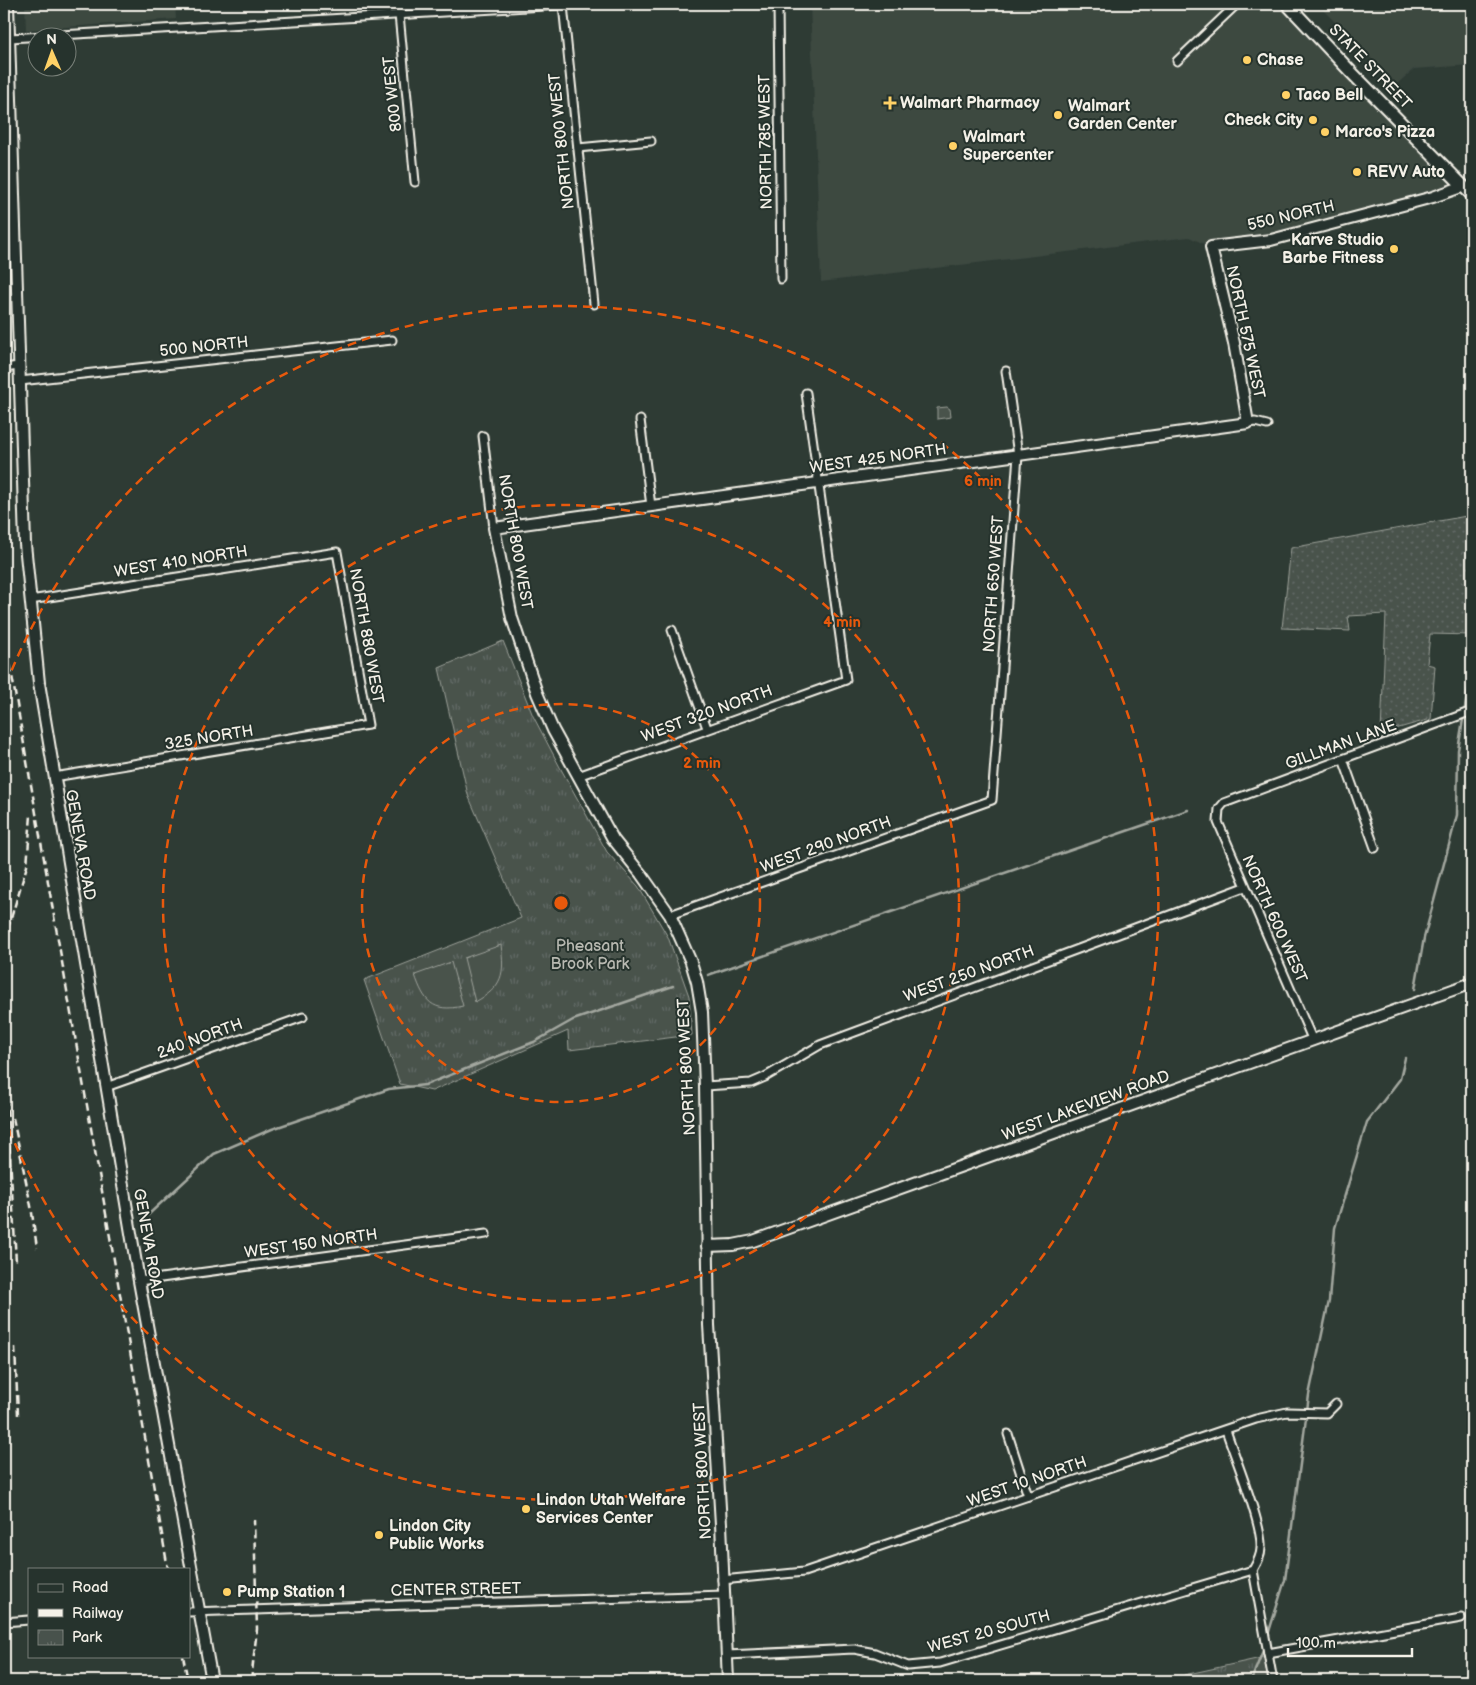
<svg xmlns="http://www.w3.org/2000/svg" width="1476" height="1685" viewBox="0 0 1476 1685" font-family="'Balsamiq Sans',sans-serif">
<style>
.built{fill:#3c4841}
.grass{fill:url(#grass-dots);stroke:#9ea29a}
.park{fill:url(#park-tufts);stroke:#9ea29a}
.pitch{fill:#48524c;stroke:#9ea29a}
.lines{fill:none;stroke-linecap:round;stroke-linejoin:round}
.stream{stroke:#a4a8a0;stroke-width:2.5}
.street-casing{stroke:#f4f1e8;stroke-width:11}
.secondary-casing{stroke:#f4f1e8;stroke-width:14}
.primary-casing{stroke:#f4f1e8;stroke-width:15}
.street{stroke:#26332d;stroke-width:7}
.secondary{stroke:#26332d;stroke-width:10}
.primary{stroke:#26332d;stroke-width:11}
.rail{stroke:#f4f1e8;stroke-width:2.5;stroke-dasharray:8 4;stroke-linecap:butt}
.ring{fill:none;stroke:#e8590c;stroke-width:2.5;stroke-dasharray:9 6}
.poi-dot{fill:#ffd166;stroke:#26332d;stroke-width:2}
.labels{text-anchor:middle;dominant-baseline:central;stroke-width:4;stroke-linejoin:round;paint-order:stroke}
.poi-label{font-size:16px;font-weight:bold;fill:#f4f1e8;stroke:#26332d;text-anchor:start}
.street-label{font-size:16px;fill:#f4f1e8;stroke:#26332d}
.park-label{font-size:16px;fill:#b8b9b1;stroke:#26332d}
.centre{fill:#e8590c;stroke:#26332d;stroke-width:2.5}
.ring-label{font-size:15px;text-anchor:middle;font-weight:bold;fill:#e8590c;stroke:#26332d;stroke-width:4;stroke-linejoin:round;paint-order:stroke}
</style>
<defs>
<pattern id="grass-dots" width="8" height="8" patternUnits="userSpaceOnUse" patternTransform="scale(1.25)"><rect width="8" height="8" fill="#48524c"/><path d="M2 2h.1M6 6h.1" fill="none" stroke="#636b66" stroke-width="1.8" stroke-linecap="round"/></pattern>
<pattern id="park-tufts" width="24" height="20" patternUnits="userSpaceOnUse" patternTransform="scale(1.25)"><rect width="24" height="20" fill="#48524c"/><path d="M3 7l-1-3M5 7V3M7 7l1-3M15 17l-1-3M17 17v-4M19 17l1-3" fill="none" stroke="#636b66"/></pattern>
</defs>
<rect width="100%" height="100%" fill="#2e3b34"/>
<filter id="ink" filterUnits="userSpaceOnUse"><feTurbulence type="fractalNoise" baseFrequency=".02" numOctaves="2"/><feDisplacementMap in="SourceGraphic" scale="10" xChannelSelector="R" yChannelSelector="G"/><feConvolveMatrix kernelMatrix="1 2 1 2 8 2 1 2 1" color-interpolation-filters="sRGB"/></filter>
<g filter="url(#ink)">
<!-- built -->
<g class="built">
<polygon points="25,4 175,4 176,19 26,30"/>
<polygon points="810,4 1287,4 1464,186 1271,240 1211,247 1189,237 821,282"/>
<polygon points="1317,4 1472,4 1472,65 1414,69 1397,84"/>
</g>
<!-- grass -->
<polygon class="grass" points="1472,515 1472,635 1430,634 1427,664 1435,666 1431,719 1381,733 1386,614 1348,616 1350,631 1282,628 1291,548"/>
<!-- park -->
<g class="park">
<polygon points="503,641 533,716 562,771 607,852 638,886 668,937 689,996 692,1035 569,1050 568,1031 432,1091 400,1084 364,980 521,918 468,795 439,668"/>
<polygon points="1268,1653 1273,1681 1185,1681 1184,1675 1261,1658"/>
</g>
<!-- pitch -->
<g class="pitch">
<polygon points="947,407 950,409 951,417 937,419 937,408"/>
<path d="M 501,945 C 505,974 503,987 475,1002 L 464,958 Z"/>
<path d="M 451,962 L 463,1006 C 432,1013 424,1001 415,975 Z"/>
</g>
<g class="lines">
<!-- stream -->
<g class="stream">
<polyline points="708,975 1188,810"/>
<polyline points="1415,989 1424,938 1457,815 1458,750 1472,665"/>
<polyline points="148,1215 214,1154 272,1129 389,1089 425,1085 534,1042 573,1020 673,986"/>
<polyline points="1267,1638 1285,1580 1309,1395 1329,1301 1335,1228 1367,1122 1400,1079 1405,1058"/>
<polyline points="1251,1681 1264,1648"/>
</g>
<!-- street casing -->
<g class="street-casing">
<g id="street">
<polyline points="398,4 415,182"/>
<polyline points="778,4 781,279"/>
<polyline points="563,5 594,304"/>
<polyline points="10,38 577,4"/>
<polyline points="1177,61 1237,4"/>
<polyline points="578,148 651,141"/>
<polyline points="4,368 19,366"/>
<polyline points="20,381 392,340"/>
<polyline points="640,420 651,506"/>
<polyline points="1248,423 1255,422 1267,425"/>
<polyline points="483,436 494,528"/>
<polyline points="30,600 337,552 368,725 54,777"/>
<polyline points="672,630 707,728"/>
<polyline points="1343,759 1375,848"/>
<polyline points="578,776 846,680 806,393"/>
<polyline points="670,915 992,800 1018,455 1006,371"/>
<polyline points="1313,1041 1218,822 1219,809 1224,803 1472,711"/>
<polyline points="705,1086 751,1083 765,1077 820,1045 1245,887"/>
<polyline points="106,1087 303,1017"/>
<polyline points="139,1281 486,1234"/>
<path d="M 1226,1430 C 1234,1455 1263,1526 1261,1548 C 1261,1556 1257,1563 1253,1570 L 1273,1681"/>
<polyline points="1008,1434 1028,1496"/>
<polyline points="722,1580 804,1572 1256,1419 1287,1412 1327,1413 1336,1404"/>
<polyline points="189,1612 724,1595"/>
<polyline points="4,1622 29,1620"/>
<polyline points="1268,1653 1461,1618"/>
<polyline points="727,1655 854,1649 875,1653 908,1666 940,1663 1253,1570"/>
</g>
</g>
<!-- secondary casing -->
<g class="secondary-casing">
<g id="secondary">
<polyline points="8,4 25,544 39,683 139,1281 212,1681"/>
<polyline points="707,1246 733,1245 753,1241 1472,983"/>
<polyline points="728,1681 721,1524 709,1325 705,1086 702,1012 697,982 691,962 670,915 641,874 613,839 553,730 537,693 512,618 494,528 1248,423 1234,343 1211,247 1271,240 1433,197 1464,186"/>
</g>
</g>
<!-- primary casing -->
<g class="primary-casing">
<polyline id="primary" points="1287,4 1351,72 1472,195"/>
</g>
<!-- street -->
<use href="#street" class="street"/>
<!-- secondary -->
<use href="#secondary" class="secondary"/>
<!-- primary -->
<use href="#primary" class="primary"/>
<!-- rail -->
<g class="rail">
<polyline points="4,630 168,1569"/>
<polyline points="4,941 27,866 31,815"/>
<polyline points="4,1049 16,1262"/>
<polyline points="13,1118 31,1206 37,1248"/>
<polyline points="15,1347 18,1415"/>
<polyline points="183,1656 188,1681"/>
<polyline points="251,1681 257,1629 254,1520"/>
</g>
</g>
</g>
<!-- distance rings -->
<g class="ring">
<circle cx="561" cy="903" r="199"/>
<circle cx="561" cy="903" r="398"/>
<path d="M6 684A597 597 0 1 1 6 1122"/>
</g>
<!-- markers -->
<g class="poi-dot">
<circle cx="1247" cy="60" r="5"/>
<circle cx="1286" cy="95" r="5"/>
<path d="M887.5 95.5h5v5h5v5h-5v5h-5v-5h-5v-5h5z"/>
<circle cx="1058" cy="115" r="5"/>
<circle cx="1313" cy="120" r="5"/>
<circle cx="1325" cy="132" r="5"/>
<circle cx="953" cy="146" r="5"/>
<circle cx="1357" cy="172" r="5"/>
<circle cx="1394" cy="249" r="5"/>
<circle cx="526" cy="1509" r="5"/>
<circle cx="379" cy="1535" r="5"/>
<circle cx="227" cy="1592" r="5"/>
</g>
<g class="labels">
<!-- poi labels -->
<g class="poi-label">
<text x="1257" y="60">Chase</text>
<text x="1296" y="95">Taco Bell</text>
<text x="900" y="103">Walmart Pharmacy</text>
<text x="1068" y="106">Walmart<tspan x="1068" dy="18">Garden Center</tspan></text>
<text x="1303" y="120" text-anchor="end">Check City</text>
<text x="1335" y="132">Marco's Pizza</text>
<text x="963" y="137">Walmart<tspan x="963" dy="18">Supercenter</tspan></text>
<text x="1367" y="172">REVV Auto</text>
<text x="1384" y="240" text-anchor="end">Karve Studio<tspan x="1384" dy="18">Barbe Fitness</tspan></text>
<text x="536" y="1500">Lindon Utah Welfare<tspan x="536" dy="18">Services Center</tspan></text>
<text x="389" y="1526">Lindon City<tspan x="389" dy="18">Public Works</tspan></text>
<text x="237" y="1592">Pump Station 1</text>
</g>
<!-- street labels -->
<g class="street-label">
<text transform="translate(1370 67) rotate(46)">STATE STREET</text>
<text transform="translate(393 94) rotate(-96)">800 WEST</text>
<text transform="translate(562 141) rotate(-96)">NORTH 800 WEST</text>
<text transform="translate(766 142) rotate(-91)">NORTH 785 WEST</text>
<text transform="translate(1291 216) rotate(-13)">550 NORTH</text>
<text transform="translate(1245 332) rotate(78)">NORTH 575 WEST</text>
<text transform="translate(204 347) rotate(-6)">500 NORTH</text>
<text transform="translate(878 459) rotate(-8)">WEST 425 NORTH</text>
<text transform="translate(515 542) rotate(80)">NORTH 800 WEST</text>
<text transform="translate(181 562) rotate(-9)">WEST 410 NORTH</text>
<text transform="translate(994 584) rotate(-86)">NORTH 650 WEST</text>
<text transform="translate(366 636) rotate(80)">NORTH 880 WEST</text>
<text transform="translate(707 714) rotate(-20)">WEST 320 NORTH</text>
<text transform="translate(209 738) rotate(-9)">325 NORTH</text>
<text transform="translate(1341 745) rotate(-20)">GILLMAN LANE</text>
<text transform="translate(80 845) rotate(80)">GENEVA ROAD</text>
<text transform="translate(826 845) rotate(-20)">WEST 290 NORTH</text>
<text transform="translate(1274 919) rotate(66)">NORTH 600 WEST</text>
<text transform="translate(969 974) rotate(-20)">WEST 250 NORTH</text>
<text transform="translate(200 1039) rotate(-20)">240 NORTH</text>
<text transform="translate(687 1067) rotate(-93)">NORTH 800 WEST</text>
<text transform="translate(1086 1106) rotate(-20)">WEST LAKEVIEW ROAD</text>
<text transform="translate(148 1244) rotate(80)">GENEVA ROAD</text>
<text transform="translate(311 1244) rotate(-8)">WEST 150 NORTH</text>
<text transform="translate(703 1471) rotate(-93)">NORTH 800 WEST</text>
<text transform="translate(1027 1482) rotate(-19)">WEST 10 NORTH</text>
<text transform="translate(456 1590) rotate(-1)">CENTER STREET</text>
<text transform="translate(989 1632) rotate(-15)">WEST 20 SOUTH</text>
</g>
<!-- park labels -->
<g class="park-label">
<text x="590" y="946">Pheasant<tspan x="590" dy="18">Brook Park</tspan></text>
</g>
</g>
<circle cx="561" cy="903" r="8" class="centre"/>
<g class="ring-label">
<text x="983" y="486">6 min</text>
<text x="842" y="627">4 min</text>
<text x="702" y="768">2 min</text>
</g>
<!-- margin -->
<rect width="1476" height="1685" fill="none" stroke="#26332d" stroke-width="20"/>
<rect x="10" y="10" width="1456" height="1665" fill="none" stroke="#f4f1e8" stroke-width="2" filter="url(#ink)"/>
<!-- legend -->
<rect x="28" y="1568" width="162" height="90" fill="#26332d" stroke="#787f78"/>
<rect x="38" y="1584" width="25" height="8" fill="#26332d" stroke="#787f78"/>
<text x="72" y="1592" font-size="15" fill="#f4f1e8">Road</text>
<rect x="38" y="1609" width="25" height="8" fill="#f4f1e8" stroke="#787f78"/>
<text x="72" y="1618" font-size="15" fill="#f4f1e8">Railway</text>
<rect x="38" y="1630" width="25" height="15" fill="url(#park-tufts)" stroke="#787f78"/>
<text x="72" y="1642" font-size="15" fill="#f4f1e8">Park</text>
<!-- north arrow -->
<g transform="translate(52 52) rotate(358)"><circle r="24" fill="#26332d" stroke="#787f78"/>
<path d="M0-4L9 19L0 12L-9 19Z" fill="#ffd166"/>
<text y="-8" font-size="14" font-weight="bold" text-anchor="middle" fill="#f4f1e8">N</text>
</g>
<!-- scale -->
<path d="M1288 1648v8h124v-8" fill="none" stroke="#f4f1e8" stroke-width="2.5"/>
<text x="1296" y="1648" font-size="15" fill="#f4f1e8" stroke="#26332d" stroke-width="4" paint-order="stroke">100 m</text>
</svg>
